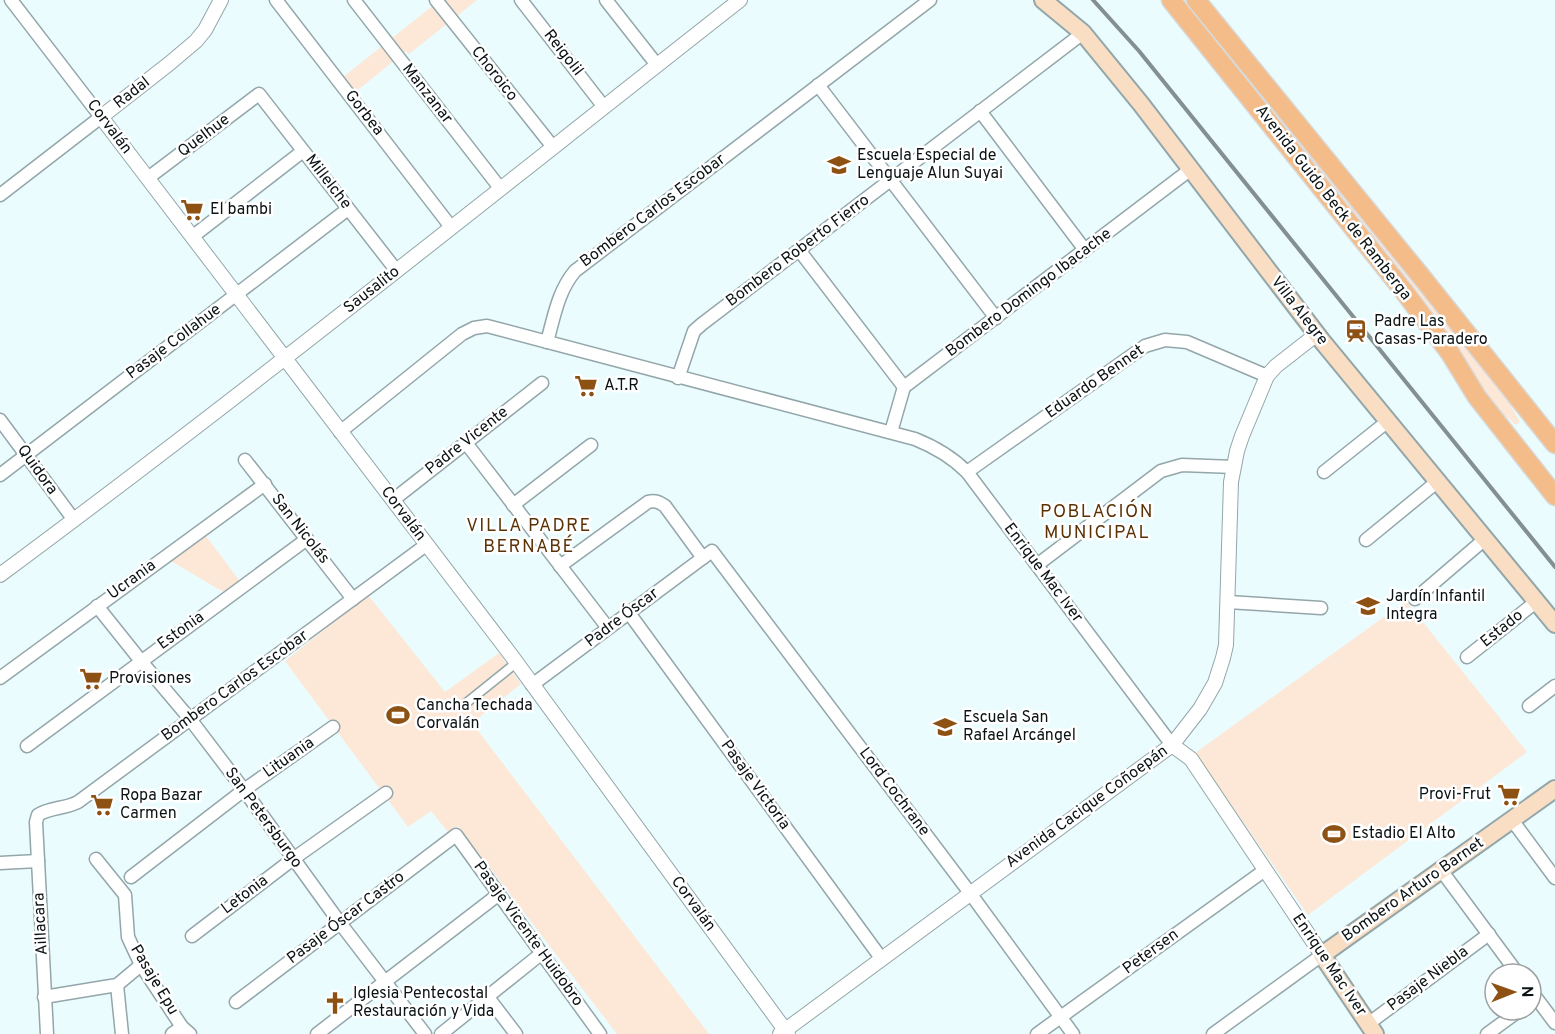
<svg xmlns="http://www.w3.org/2000/svg" width="1555" height="1034" viewBox="0 0 1555 1034" font-family="Overpass,sans-serif">
<style>
.green{fill:#fde7d6}
.lines{fill:none;stroke-linecap:round;stroke-linejoin:round}
.pedestrian-casing{stroke:#93a6a9;stroke-width:11}
.minor-casing{stroke:#93a6a9;stroke-width:15}
.tertiary-casing{stroke:#93a6a9;stroke-width:16}
.secondary-casing{stroke:#93a6a9;stroke-width:20}
.primary-casing{stroke:#d8d9d9;stroke-width:21}
.pedestrian{stroke:#fff;stroke-width:8}
.minor{stroke:#fff;stroke-width:12}
.tertiary{stroke:#fff;stroke-width:14}
.secondary{stroke:#f9dec4;stroke-width:16}
.primary{stroke:#f4bc88;stroke-width:18}
.rail{stroke:#838f91;stroke-width:4}
.labels{text-anchor:middle;dominant-baseline:central;stroke-width:5;stroke-linejoin:round;paint-order:stroke}
.street-label{font-size:16px;fill:#0b1213;stroke:#fff}
.poi-label{font-size:16px;fill:#0b1213;stroke:#fff;text-anchor:start}
.neighbourhood-label{font-size:18px;letter-spacing:1.5px;fill:#5b3106;stroke:#fff}
</style>
<rect width="100%" height="100%" fill="#ebfcff"/>
<!-- green -->
<g class="green">
<polygon points="440,0 477,0 409,54 406,51 354,93 342,78"/>
<polygon points="1182,0 1190,0 1506,397 1520,422 1516,425 1494,406 1472,375 1452,339 1410,283"/>
<polygon points="205,535 242,584 227,594 171,561"/>
<polygon points="368,595 445,692 499,653 521,684 472,723 709,1034 617,1034 458,826 448,832 431,811 408,827 285,661"/>
<polygon points="1406,601 1527,752 1308,915 1195,753"/>
</g>
<g class="lines">
<!-- pedestrian casing -->
<g class="pedestrian-casing">
<polyline id="pedestrian" points="465,704 516,663"/>
</g>
<!-- minor casing -->
<g class="minor-casing">
<g id="minor">
<polyline points="276,0 451,227"/>
<polyline points="354,0 500,188"/>
<polyline points="436,0 553,147"/>
<polyline points="521,0 604,107"/>
<polyline points="606,0 657,65"/>
<polyline points="818,85 996,318"/>
<polyline points="980,111 1085,250"/>
<polyline points="148,178 259,94 396,270"/>
<polyline points="0,195 101,117 11,0"/>
<polyline points="192,237 303,151"/>
<polyline points="799,250 904,387"/>
<path d="M 547,342 C 554,317 558,291 575,271 L 930,0"/>
<polyline points="678,378 694,331 702,324 1083,33"/>
<polyline points="0,420 74,520"/>
<path d="M 340,432 L 462,334 L 474,328 L 487,326 L 915,439 C 935,447 952,457 967,472 L 1172,745"/>
<polyline points="891,432 904,387 1191,169"/>
<polyline points="466,443 608,628"/>
<polyline points="245,460 353,599"/>
<polyline points="967,472 1145,346 1165,340 1187,342 1267,376"/>
<polyline points="1324,472 1388,421"/>
<polyline points="0,475 348,209"/>
<polyline points="393,500 542,383"/>
<polyline points="513,505 591,445"/>
<polyline points="1366,540 1438,481"/>
<polyline points="1037,565 1161,471 1182,465 1234,467"/>
<path d="M 560,566 L 648,502 C 655,500 659,502 665,506 L 703,558"/>
<polyline points="1415,599 1485,539"/>
<polyline points="1228,602 1321,608"/>
<polyline points="97,606 141,661 190,719 244,790 340,923 425,1034"/>
<polyline points="629,613 881,958"/>
<polyline points="1467,657 1537,601"/>
<polyline points="0,678 265,484"/>
<polyline points="532,685 712,551 970,893 1073,1034"/>
<polyline points="1529,706 1555,686"/>
<polyline points="27,746 307,539"/>
<polyline points="1512,820 1555,878"/>
<polyline points="96,859 125,895 128,937 141,965 182,1027 190,1034"/>
<polyline points="0,863 38,861"/>
<polyline points="1441,870 1518,974"/>
<polyline points="131,877 244,790 333,727"/>
<polyline points="192,936 293,859 386,793"/>
<polyline points="117,985 122,1034"/>
<polyline points="1531,991 1555,1023"/>
<polyline points="487,996 516,1034"/>
<polyline points="44,997 117,985 141,965"/>
<polyline points="236,1002 456,835 600,1034"/>
<polyline points="1368,1024 1489,934"/>
<path d="M 47,1034 L 36,822 L 38,815 C 50,807 65,809 78,802 L 426,545"/>
<polyline points="172,1034 182,1027"/>
<polyline points="317,1034 499,894"/>
<polyline points="441,1034 542,953"/>
<polyline points="1037,1034 1265,870"/>
<polyline points="1213,1034 1322,955"/>
<polyline points="1487,1034 1520,1010"/>
</g>
</g>
<!-- tertiary casing -->
<g class="tertiary-casing">
<g id="tertiary">
<polyline points="221,0 205,30 196,41 170,63 101,117 511,655 788,1034"/>
<path d="M 0,575 C 251,389 494,193 740,0"/>
<polyline points="1172,745 1191,759 1322,955"/>
<polyline points="780,1034 1172,745 1200,709 1215,683 1223,658 1226,645 1231,482 1237,451 1242,436 1267,376 1276,366 1317,334"/>
</g>
</g>
<!-- secondary casing -->
<g class="secondary-casing">
<g id="secondary">
<polyline points="1043,0 1083,33 1141,104 1322,341 1555,624"/>
<polyline points="1375,1034 1322,955 1555,789"/>
</g>
</g>
<!-- primary casing -->
<g class="primary-casing">
<g id="primary">
<polyline points="1171,0 1403,290 1450,353 1477,397 1555,496"/>
<polyline points="1196,0 1420,275 1555,444"/>
</g>
</g>
<!-- pedestrian -->
<use href="#pedestrian" class="pedestrian"/>
<!-- minor -->
<use href="#minor" class="minor"/>
<!-- tertiary -->
<use href="#tertiary" class="tertiary"/>
<!-- secondary -->
<use href="#secondary" class="secondary"/>
<!-- primary -->
<use href="#primary" class="primary"/>
<!-- rail -->
<polyline class="rail" points="1093,0 1139,51 1555,567"/>
</g>
<!-- icons -->
<defs>
<g id="school-bare" transform="scale(1.8)"><path d="M0-5L7-2L0 1L-7-2ZM-4 1L0 2.5L4 1V4Q0 6-4 4Z" fill="#8e5114" stroke="#fff" stroke-width="2.5" paint-order="stroke"/></g>
<g id="supermarket-bare" transform="scale(1.8)"><path d="M-6-5.5h2.5l.6 2H6L4.5 2H-2.5L-4.4-4H-6ZM-1.5 3.2a1.3 1.3 0 1 0 .1 0ZM3 3.2a1.3 1.3 0 1 0 .1 0Z" fill="#8e5114" stroke="#fff" stroke-width="2.5" paint-order="stroke"/></g>
<g id="station-bare" transform="scale(1.8)"><path d="M-3-6H3Q5-6 5-4V2Q5 4 3 4L4.5 6H3L1.5 4h-3L-3 6H-4.5L-3 4Q-5 4-5 2V-4Q-5-6-3-6ZM-3.5-4v3h7v-3ZM-3.5 1v1.5H-2V1ZM2 1v1.5H3.5V1Z" fill="#8e5114" stroke="#fff" stroke-width="2.5" paint-order="stroke"/></g>
<g id="stadium-bare" transform="scale(1.8)"><path d="M0-5a6.5 5 0 1 0 0 10a6.5 5 0 1 0 0-10ZM-3.5-1.8h7v3.6h-7Z" fill="#8e5114" stroke="#fff" stroke-width="2.5" paint-order="stroke"/></g>
<g id="church-bare" transform="scale(1.8)"><path d="M-1.2-6h2.4v3.5h3.3v2.4h-3.3V6h-2.4V-.1h-3.3v-2.4h3.3Z" fill="#8e5114" stroke="#fff" stroke-width="2.5" paint-order="stroke"/></g>
</defs>
<g fill-rule="evenodd">
<use href="#school-bare" x="839" y="165"/>
<use href="#supermarket-bare" x="192" y="210"/>
<use href="#station-bare" x="1356" y="331"/>
<use href="#supermarket-bare" x="586" y="386"/>
<use href="#school-bare" x="1368" y="606"/>
<use href="#supermarket-bare" x="91" y="679"/>
<use href="#stadium-bare" x="398" y="715"/>
<use href="#school-bare" x="945" y="727"/>
<use href="#supermarket-bare" x="1509" y="795"/>
<use href="#supermarket-bare" x="102" y="805"/>
<use href="#stadium-bare" x="1334" y="834"/>
<use href="#church-bare" x="335" y="1003"/>
</g>
<g class="labels">
<!-- street labels -->
<g class="street-label">
<text transform="translate(563 53) rotate(52)">Reigolil</text>
<text transform="translate(494 74) rotate(52)">Choroico</text>
<text transform="translate(132 93) rotate(-38)">Radal</text>
<text transform="translate(427 94) rotate(52)">Manzanar</text>
<text transform="translate(364 113) rotate(52)">Gorbea</text>
<text transform="translate(109 127) rotate(53)">Corvalán</text>
<text transform="translate(204 136) rotate(-37)">Quelhue</text>
<text transform="translate(328 182) rotate(52)">Millelche</text>
<text transform="translate(1333 203) rotate(52)">Avenida Guido Beck de Ramberga</text>
<text transform="translate(653 211) rotate(-37)">Bombero Carlos Escobar</text>
<text transform="translate(798 251) rotate(-37)">Bombero Roberto Fierro</text>
<text transform="translate(372 290) rotate(-38)">Sausalito</text>
<text transform="translate(1029 293) rotate(-37)">Bombero Domingo Ibacache</text>
<text transform="translate(1299 311) rotate(52)">Villa Alegre</text>
<text transform="translate(174 342) rotate(-37)">Pasaje Collahue</text>
<text transform="translate(1095 382) rotate(-35)">Eduardo Bennet</text>
<text transform="translate(467 441) rotate(-38)">Padre Vicente</text>
<text transform="translate(37 470) rotate(54)">Quidora</text>
<text transform="translate(403 514) rotate(53)">Corvalán</text>
<text transform="translate(300 529) rotate(52)">San Nicolás</text>
<text transform="translate(1043 573) rotate(53)">Enrique Mac Iver</text>
<text transform="translate(132 580) rotate(-36)">Ucrania</text>
<text transform="translate(622 618) rotate(-37)">Padre Óscar</text>
<text transform="translate(1502 629) rotate(-39)">Estado</text>
<text transform="translate(181 631) rotate(-36)">Estonia</text>
<text transform="translate(235 686) rotate(-36)">Bombero Carlos Escobar</text>
<text transform="translate(289 758) rotate(-35)">Lituania</text>
<text transform="translate(755 785) rotate(54)">Pasaje Victoria</text>
<text transform="translate(894 792) rotate(53)">Lord Cochrane</text>
<text transform="translate(1087 807) rotate(-36)">Avenida Cacique Coñoepán</text>
<text transform="translate(263 818) rotate(54)">San Petersburgo</text>
<text transform="translate(1413 890) rotate(-35)">Bombero Arturo Barnet</text>
<text transform="translate(245 895) rotate(-37)">Letonia</text>
<text transform="translate(693 904) rotate(54)">Corvalán</text>
<text transform="translate(346 918) rotate(-37)">Pasaje Óscar Castro</text>
<text transform="translate(41 924) rotate(-93)">Aillacara</text>
<text transform="translate(528 934) rotate(54)">Pasaje Vicente Huidobro</text>
<text transform="translate(1151 952) rotate(-36)">Petersen</text>
<text transform="translate(1329 965) rotate(56)">Enrique Mac Iver</text>
<text transform="translate(1428 979) rotate(-37)">Pasaje Niebla</text>
<text transform="translate(154 980) rotate(59)">Pasaje Epu</text>
</g>
<!-- poi labels -->
<g class="poi-label">
<text x="857" y="156">Escuela Especial de<tspan x="857" dy="18">Lenguaje Alun Suyai</tspan></text>
<text x="210" y="210">El bambi</text>
<text x="1374" y="322">Padre Las<tspan x="1374" dy="18">Casas-Paradero</tspan></text>
<text x="604" y="386">A.T.R</text>
<text x="1386" y="597">Jardín Infantil<tspan x="1386" dy="18">Integra</tspan></text>
<text x="109" y="679">Provisiones</text>
<text x="416" y="706">Cancha Techada<tspan x="416" dy="18">Corvalán</tspan></text>
<text x="963" y="718">Escuela San<tspan x="963" dy="18">Rafael Arcángel</tspan></text>
<text x="1491" y="795" text-anchor="end">Provi-Frut</text>
<text x="120" y="796">Ropa Bazar<tspan x="120" dy="18">Carmen</tspan></text>
<text x="1352" y="834">Estadio El Alto</text>
<text x="353" y="994">Iglesia Pentecostal<tspan x="353" dy="18">Restauración y Vida</tspan></text>
</g>
<!-- neighbourhood labels -->
<g class="neighbourhood-label">
<text x="1097" y="512">POBLACIÓN<tspan x="1097" dy="21">MUNICIPAL</tspan></text>
<text x="529" y="526">VILLA PADRE<tspan x="529" dy="21">BERNABÉ</tspan></text>
</g>
</g>
<!-- north arrow -->
<g transform="translate(1513 992) rotate(89)"><circle r="28" fill="#ffffff" stroke="#9da0a1" stroke-width="1.5"/>
<path d="M0-4.5L10 22L0 15L-10 22Z" fill="#8e5114"/>
<text y="-9" font-size="16" font-weight="bold" text-anchor="middle" fill="#0b1213">N</text>
</g>
</svg>
